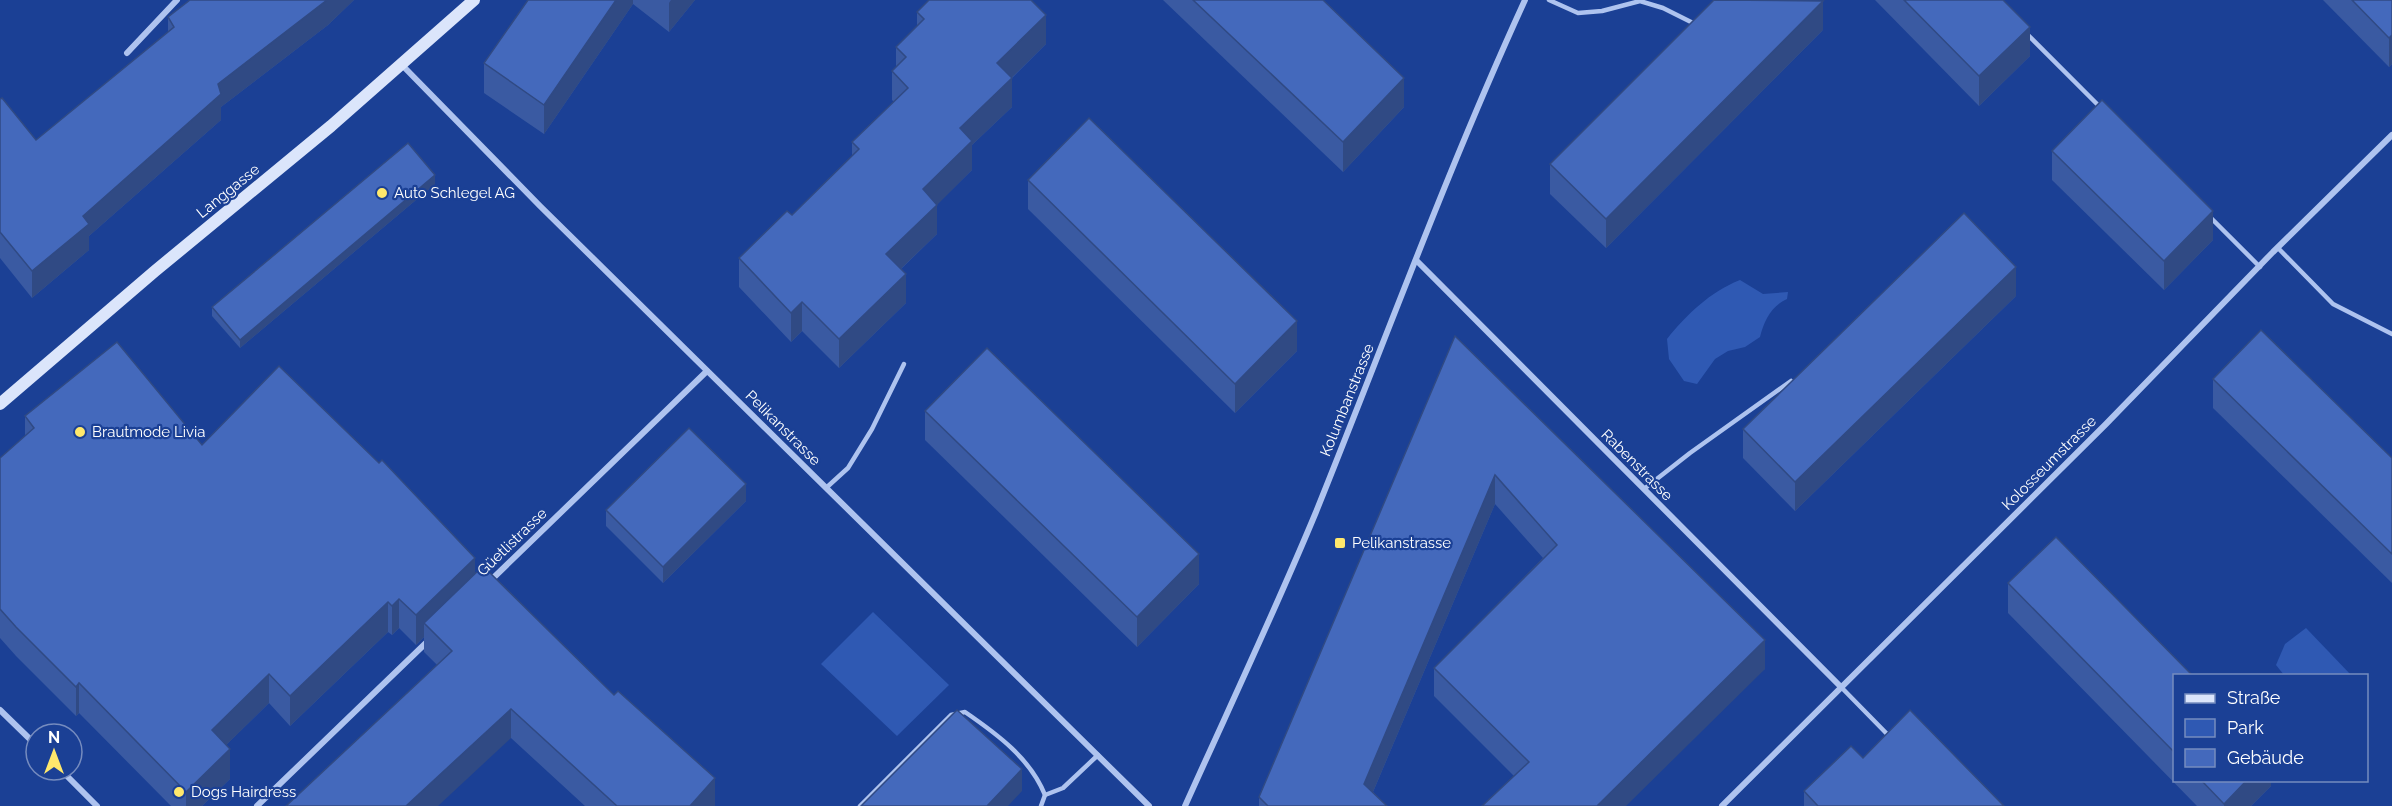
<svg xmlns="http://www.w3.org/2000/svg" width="2392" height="806" viewBox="0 0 2392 806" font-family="Raleway,sans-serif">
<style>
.green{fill:#2f59b3}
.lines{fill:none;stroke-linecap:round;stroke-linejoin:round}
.lane{stroke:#aec3ef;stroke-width:4.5}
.street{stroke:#aec3ef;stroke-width:6}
.secondary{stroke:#dbe5fb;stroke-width:12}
.wall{fill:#3a5aa2}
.shaded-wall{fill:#304a84}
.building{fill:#4469bc;stroke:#304a84;stroke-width:1.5}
.poi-dot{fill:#ffe86c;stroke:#1b4095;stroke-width:2}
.labels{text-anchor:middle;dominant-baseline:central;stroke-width:4.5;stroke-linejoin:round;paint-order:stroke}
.street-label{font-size:15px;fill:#fff;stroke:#1b4095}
.poi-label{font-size:15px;fill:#fff;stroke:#1b4095;text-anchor:start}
</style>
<rect width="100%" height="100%" fill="#1b4095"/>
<!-- green -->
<g class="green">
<path d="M 1740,280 L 1763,294 L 1788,292 L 1787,299 C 1771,306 1764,321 1760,337 L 1745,347 L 1728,351 L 1715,359 L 1697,384 L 1684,381 L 1669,359 L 1667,339 C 1687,314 1710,292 1740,280 Z"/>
<polygon points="873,612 949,685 897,736 821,664"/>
<polygon points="2306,628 2351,675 2284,675 2276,665 2285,644"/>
</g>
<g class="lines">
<!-- lane -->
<g class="lane">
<polyline points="1549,0 1578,13 1602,11 1640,1 1663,8 1697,25"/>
<polyline points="2026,33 2101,108"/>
<polyline points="2211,218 2260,267"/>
<polyline points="2278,248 2333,304 2392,334"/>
<polyline points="826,488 848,468 872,429 904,364"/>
<polyline points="1644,489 1690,453 1791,381"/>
<polyline points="1841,687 1889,736"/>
<path d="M 860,806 L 951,715 L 965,712 C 997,734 1030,758 1045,795"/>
<polyline points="1041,806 1045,795 1063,788 1098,755"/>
</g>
<!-- street -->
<g class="street">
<polyline points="127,53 177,0"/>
<polyline points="402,65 540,206 1149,806"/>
<polyline points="1416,260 1841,687"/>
<polyline points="488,583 707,371"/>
<polyline points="0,710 36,745"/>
<polyline points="61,770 97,806"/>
<polyline points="257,806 429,640"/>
<path d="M 1185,806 C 1229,708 1275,611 1316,512 C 1385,341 1448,168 1525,0"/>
<polyline points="1722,806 2106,424 2273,252 2392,135"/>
</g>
<!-- secondary -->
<polyline class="secondary" points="0,404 155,271 331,126 474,0"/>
</g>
<!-- wall -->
<g class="wall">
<polygon points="190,0 354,0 328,25 221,107 221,120 89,236 89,250 32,298 0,258 0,99 36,140 168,32 168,17"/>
<polygon points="528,0 695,0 669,32 633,4 544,134 484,93 484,63"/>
<polygon points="1163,0 1323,0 1404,107 1343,172"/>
<polygon points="1875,0 2003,0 2030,56 1979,106"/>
<polygon points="2323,0 2392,0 2392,64 2389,67"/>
<polygon points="917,12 1046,44 1012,78 1012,107 972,145 972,170 937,204 937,234 901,269 906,303 839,368 802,331 791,342 739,287 739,258 792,215 852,156 852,142 894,102 892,100 892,71 896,67 896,47 917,27"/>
<polygon points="1823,30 1606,248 1550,194 1550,164"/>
<polygon points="2052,151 2213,240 2164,290 2052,180"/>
<polygon points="1028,180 1297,351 1235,413 1028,209"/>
<polygon points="435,184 240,348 212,316 212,307"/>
<polygon points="2016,296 1795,511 1743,458 1743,429"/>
<polygon points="1455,336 1765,669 1514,776 1434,696 1434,668 1543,558 1495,504 1373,792 1387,806 1259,806 1259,797"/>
<polygon points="2213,379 2392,458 2392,583 2213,408"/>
<polygon points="925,411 1199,584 1137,647 925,440"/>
<polygon points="25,416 202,445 475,573 715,806 585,806 511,738 424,652 424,637 416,645 399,628 392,635 388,632 290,726 269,703 226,745 230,779 202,806 171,806 79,713 76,716 16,656 0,638 0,458 25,436"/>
<polygon points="746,501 663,583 606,526 606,510"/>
<polygon points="2008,583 2175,675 2175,780 2271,780 2271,786 2251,806 2197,806 2008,613"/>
<polygon points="1863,758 2004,806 1804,806 1804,791"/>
</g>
<!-- shaded-wall -->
<g class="shaded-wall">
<polygon points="327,0 354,0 328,25 221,107 221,120 89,236 89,250 32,298 32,271 83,216 218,84"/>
<polygon points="616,0 633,0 633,4 544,134 544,105"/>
<polygon points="671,0 695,0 669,32 669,3"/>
<polygon points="1823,1 1823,30 1606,248 1606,219"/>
<polygon points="1046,15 1046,44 997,92 997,63"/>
<polygon points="2030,27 2030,56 1979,106 1979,76"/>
<polygon points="2392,35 2392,64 2389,67 2389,38"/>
<polygon points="1012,78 1012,107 972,145 972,170 923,219 923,189 960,128"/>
<polygon points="1404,78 1404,107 1343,172 1343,142"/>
<polygon points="435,175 435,184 240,348 240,340"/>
<polygon points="937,205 937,234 886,283 886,254"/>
<polygon points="2213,211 2213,240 2164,290 2164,261"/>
<polygon points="2016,267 2016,296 1795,511 1795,482"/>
<polygon points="906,274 906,303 839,368 839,339"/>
<polygon points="802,302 802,331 791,342 791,313"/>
<polygon points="1297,321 1297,351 1235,413 1235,384"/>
<polygon points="1495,475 1495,504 1367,806 1364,784"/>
<polygon points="746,484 746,501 663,583 663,567"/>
<polygon points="1199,554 1199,584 1137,647 1137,617"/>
<polygon points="475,558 475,588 424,623 424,637 416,645 416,615"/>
<polygon points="399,599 399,628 392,635 392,606"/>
<polygon points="388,602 388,632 290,726 290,696"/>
<polygon points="1765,640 1765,669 1626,806 1597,806"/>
<polygon points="269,674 269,703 212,759 212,730"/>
<polygon points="79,683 79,713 76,716 76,687"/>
<polygon points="511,709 511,738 438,806 406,806"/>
<polygon points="230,749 230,779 202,806 186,806 186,792"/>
<polygon points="1022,769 1022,791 1008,806 987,806"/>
<polygon points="715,778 715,806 690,806"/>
<polygon points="2247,780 2271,780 2271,786 2251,806 2224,806 2224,804"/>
</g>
<!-- building -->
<g class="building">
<polygon points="190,0 327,0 218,84 221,94 83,216 89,224 32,271 0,232 0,99 2,98 36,140 174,27 168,17"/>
<polygon points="528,0 616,0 544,105 484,63"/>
<polygon points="929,0 1031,0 1046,15 997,63 1012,78 960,128 972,141 923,189 937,205 886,254 906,274 839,339 802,302 791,313 739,258 787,211 792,215 859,149 852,142 908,88 892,71 906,57 896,47 924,19 917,12"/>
<polygon points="1193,0 1323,0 1404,78 1343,142"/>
<polygon points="1714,0 1823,1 1606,219 1550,164"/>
<polygon points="1904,0 2003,0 2030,27 1979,76"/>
<polygon points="2352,0 2392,0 2392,35 2389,38"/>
<polygon points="2102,100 2213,211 2164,261 2052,151"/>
<polygon points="1089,118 1297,321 1235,384 1028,180"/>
<polygon points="408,143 435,175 240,340 212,307"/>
<polygon points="1964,213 2016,267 1795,482 1743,429"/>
<polygon points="2261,330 2392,458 2392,554 2213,379"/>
<polygon points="1455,336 1765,640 1597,806 1482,806 1529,762 1434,668 1557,545 1495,475 1364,784 1387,806 1268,806 1259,797"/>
<polygon points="117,342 202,445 279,366 379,463 382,460 475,558 416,615 399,599 392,606 388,602 290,696 269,674 212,730 230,749 186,792 79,683 76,687 16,627 0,609 0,458 34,428 25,416"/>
<polygon points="987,348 1199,554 1137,617 925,411"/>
<polygon points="689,428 746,484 663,567 606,510"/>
<polygon points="2056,537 2192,675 2175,675 2175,753 2008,583"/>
<polygon points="483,566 614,695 618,691 715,778 690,806 617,806 511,709 406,806 286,806 452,651 424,623"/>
<polygon points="957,710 1022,769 987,806 861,806"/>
<polygon points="1910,710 2004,806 1818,806 1804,791 1851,746 1863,758"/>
<polygon points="2201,780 2247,780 2224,804"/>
</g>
<!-- markers -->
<g class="poi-dot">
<circle cx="382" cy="193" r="6"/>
<circle cx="80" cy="432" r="6"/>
<rect x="1334" y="537" width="12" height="12" rx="3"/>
<circle cx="179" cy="792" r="6"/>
</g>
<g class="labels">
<!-- street labels -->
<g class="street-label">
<text transform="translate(228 191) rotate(-39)">Langgasse</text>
<text transform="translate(1347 400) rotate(-68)">Kolumbanstrasse</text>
<text transform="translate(783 428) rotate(45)">Pelikanstrasse</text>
<text transform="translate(2049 463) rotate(-45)">Kolosseumstrasse</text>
<text transform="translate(1637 465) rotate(45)">Rabenstrasse</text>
<text transform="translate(512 542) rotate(-44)">Güetlistrasse</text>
</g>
<!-- poi labels -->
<g class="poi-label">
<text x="394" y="193">Auto Schlegel AG</text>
<text x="92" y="432">Brautmode Livia</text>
<text x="1352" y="543">Pelikanstrasse</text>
<text x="191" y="792">Dogs Hairdress</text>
</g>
</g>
<!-- legend -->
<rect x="2173" y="674" width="195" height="108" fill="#1b4095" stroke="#768cbf" stroke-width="1.5"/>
<rect x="2185" y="694" width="30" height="9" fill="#dbe5fb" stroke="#768cbf" stroke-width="1.5"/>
<text x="2227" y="704" font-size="18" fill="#ffffff">Straße</text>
<rect x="2185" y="719" width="30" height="18" fill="#2f59b3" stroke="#768cbf" stroke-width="1.5"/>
<text x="2227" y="734" font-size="18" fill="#ffffff">Park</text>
<rect x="2185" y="749" width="30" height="18" fill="#4469bc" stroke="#768cbf" stroke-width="1.5"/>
<text x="2227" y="764" font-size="18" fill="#ffffff">Gebäude</text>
<!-- north arrow -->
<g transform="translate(54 752)"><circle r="28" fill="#1b4095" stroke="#768cbf" stroke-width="1.5"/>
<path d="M0-4.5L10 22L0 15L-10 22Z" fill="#ffe86c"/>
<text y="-9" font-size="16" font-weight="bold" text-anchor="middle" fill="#ffffff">N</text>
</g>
</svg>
